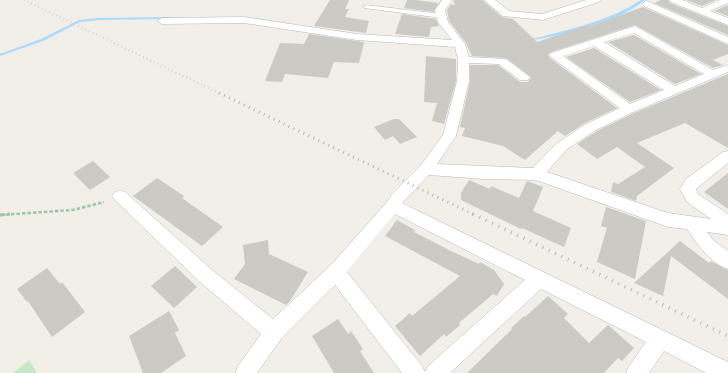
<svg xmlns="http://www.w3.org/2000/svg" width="728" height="373" viewBox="0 0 728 373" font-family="'Nunito Sans',sans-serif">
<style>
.green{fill:#c5e8c5}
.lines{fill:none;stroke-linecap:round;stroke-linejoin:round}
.stream{fill:#aadaff;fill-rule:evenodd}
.building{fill:#cccac5}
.service-casing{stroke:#b5b8bc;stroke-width:1}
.minor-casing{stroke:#b5b8bc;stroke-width:1}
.path-far1{stroke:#9cc7a9;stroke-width:2.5;stroke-dasharray:3.5 2;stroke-linecap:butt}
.path{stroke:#9cc7a9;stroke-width:3;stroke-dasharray:5 2.5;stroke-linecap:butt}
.service{fill:#fff;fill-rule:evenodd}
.minor{fill:#fff;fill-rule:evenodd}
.rail-far2{stroke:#b6b7b8;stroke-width:2;stroke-dasharray:0.5 3.5;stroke-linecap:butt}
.rail-far1{stroke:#b6b7b8;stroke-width:3;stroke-dasharray:1 4.5;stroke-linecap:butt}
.rail{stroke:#b6b7b8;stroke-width:3.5;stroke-dasharray:1 6;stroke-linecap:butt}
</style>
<rect width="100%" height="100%" fill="#f1efe8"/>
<!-- green -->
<polygon class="green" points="29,360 37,373 13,373"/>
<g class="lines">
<!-- stream -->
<g class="stream">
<path d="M 641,0 L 645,0 C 638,6 629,11 621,15 C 607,22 536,44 525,39 C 529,37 532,38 537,38 C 542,37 547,35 552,34 C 583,26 614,18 641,0 Z"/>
<polygon points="169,17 170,17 170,19 98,20 80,22 43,41 0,56 0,54 41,39 79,20 98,18"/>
<polygon points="241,17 263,19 265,20 263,21 242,19 241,19"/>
</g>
</g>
<!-- building -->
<g class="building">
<polygon points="330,0 349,0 345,9 349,9 345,17 369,21 366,33 314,26"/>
<polygon points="407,0 416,0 438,3 434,12 404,8"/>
<polygon points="453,0 482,0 502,17 513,19 537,42 588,25 590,26 643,7 728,45 728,54 713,60 723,65 713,68 635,25 551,52 548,55 550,58 617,108 585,123 565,136 558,131 525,160 503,146 462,136 465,128 460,127 470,81 470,65 498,65 520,82 528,82 531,77 506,58 472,56 466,43 449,21 447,10 451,4 455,5"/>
<polygon points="661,0 668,0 670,3 728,26 728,35 654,3"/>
<polygon points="686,0 716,0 702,6"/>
<polygon points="728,5 728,16 714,11"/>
<polygon points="402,14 436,19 439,26 431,27 429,37 395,34"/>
<polygon points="309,34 364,42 359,63 334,62 328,78 285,74 282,82 265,81 280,43 304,44"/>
<polygon points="634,35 701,74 675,84 608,42"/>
<polygon points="594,48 661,90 630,102 566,57"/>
<polygon points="426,56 456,59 456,81 444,124 432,121 437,103 424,102"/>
<polygon points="728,74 728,148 685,123 637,143 674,168 637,196 636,201 611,192 613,182 618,184 645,167 617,147 597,159 577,144 597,131 634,113"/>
<polygon points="394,119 399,119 417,137 400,144 393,136 385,140 374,127"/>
<polygon points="93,161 110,177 90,190 73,173"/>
<polygon points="728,173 728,209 704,192"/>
<polygon points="157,178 184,196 182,198 223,227 202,246 133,196"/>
<polygon points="469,180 490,189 491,186 519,198 527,181 543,187 533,211 571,228 564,247 522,228 521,229 461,200 461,193"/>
<polygon points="606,207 646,221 635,279 597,262 607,228 601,226"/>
<polygon points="397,220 415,230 414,232 449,250 479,264 480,262 494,270 504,284 497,296 493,294 459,323 460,325 446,337 444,334 420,356 395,326 410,313 412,316 460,276 385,236"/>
<polygon points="268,240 269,254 308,272 290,301 286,305 234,279 245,264 243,245"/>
<polygon points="680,241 709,263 711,261 728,270 728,299 671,256 663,296 634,283"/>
<polygon points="175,266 197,287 174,308 151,286"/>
<polygon points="47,268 60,284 62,282 85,312 52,337 28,301 27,302 17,289"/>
<polygon points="548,296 568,314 564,318 589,343 608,325 634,348 622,361 618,358 604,373 467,373 512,329 511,328 524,316 525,317"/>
<polygon points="169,311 179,330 175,333 186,356 161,373 143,373 129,336"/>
<polygon points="338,319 348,334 351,331 363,349 360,351 374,373 334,373 312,336"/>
</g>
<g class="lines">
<!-- service casing -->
<g class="service-casing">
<polygon id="service" points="366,5 442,14 445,16 442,18 364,8 363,7"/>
</g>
<!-- minor casing -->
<g class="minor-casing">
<g id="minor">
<path d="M 442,0 L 452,0 L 445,10 L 448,22 L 465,44 L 469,57 L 506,59 L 530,77 L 528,80 L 520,80 L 499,64 L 469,63 L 469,81 L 456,136 L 437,164 L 533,168 L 556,144 L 586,124 L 620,108 L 551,57 L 549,55 L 551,53 L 635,26 L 713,70 L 728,65 L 728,72 L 633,112 L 596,130 L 566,150 L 547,172 L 668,213 L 711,219 L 687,202 L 680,189 L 686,179 L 723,152 L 728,151 L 728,163 L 696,189 L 698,194 L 728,214 L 728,235 L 707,232 L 713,240 L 728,251 L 728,269 C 709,262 698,245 687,229 L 668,227 L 536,180 L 484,179 L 429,175 L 402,203 L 728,362 L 728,373 L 706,373 L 664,351 L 649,373 L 626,373 L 629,366 L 646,342 L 541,289 L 450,373 L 402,373 L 335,285 L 281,339 L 257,373 L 235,373 L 238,366 L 261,334 L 200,282 L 115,200 L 112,196 L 115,192 L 120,190 L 125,192 L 212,270 L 273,319 L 330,266 L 387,202 L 392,194 L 421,165 L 443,135 L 457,81 L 458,60 L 455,47 L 357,40 L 244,23 L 162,24 L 157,21 L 162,18 L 244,17 L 357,34 L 452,40 L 438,22 L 435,10 ZM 634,33 L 704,74 L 675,86 L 604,42 ZM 594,46 L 664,90 L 630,104 L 563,56 ZM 395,214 L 525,280 L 428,366 L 425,372 L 422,366 L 347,272 Z"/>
<polygon points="484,0 495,0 509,11 542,14 586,0 601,0 599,2 543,20 503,16"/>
<polygon points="669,0 682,0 702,8 720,0 728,0 728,3 710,11 728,18 728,25 671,2"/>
<polygon points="647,1 728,37 728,44 644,6 642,4 644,2"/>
</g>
</g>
<!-- path-far1 -->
<polyline class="path-far1" points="0,215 73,210 104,202"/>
<!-- path -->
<polyline class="path" points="0,215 10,214"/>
<!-- service -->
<use href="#service" class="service"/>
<!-- minor -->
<use href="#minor" class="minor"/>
<!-- rail-far2 -->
<polyline class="rail-far2" points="24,0 221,94"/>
<!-- rail-far1 -->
<polyline class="rail-far1" points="219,93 475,215"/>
<!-- rail -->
<polyline class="rail" points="473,214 728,336"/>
</g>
</svg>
